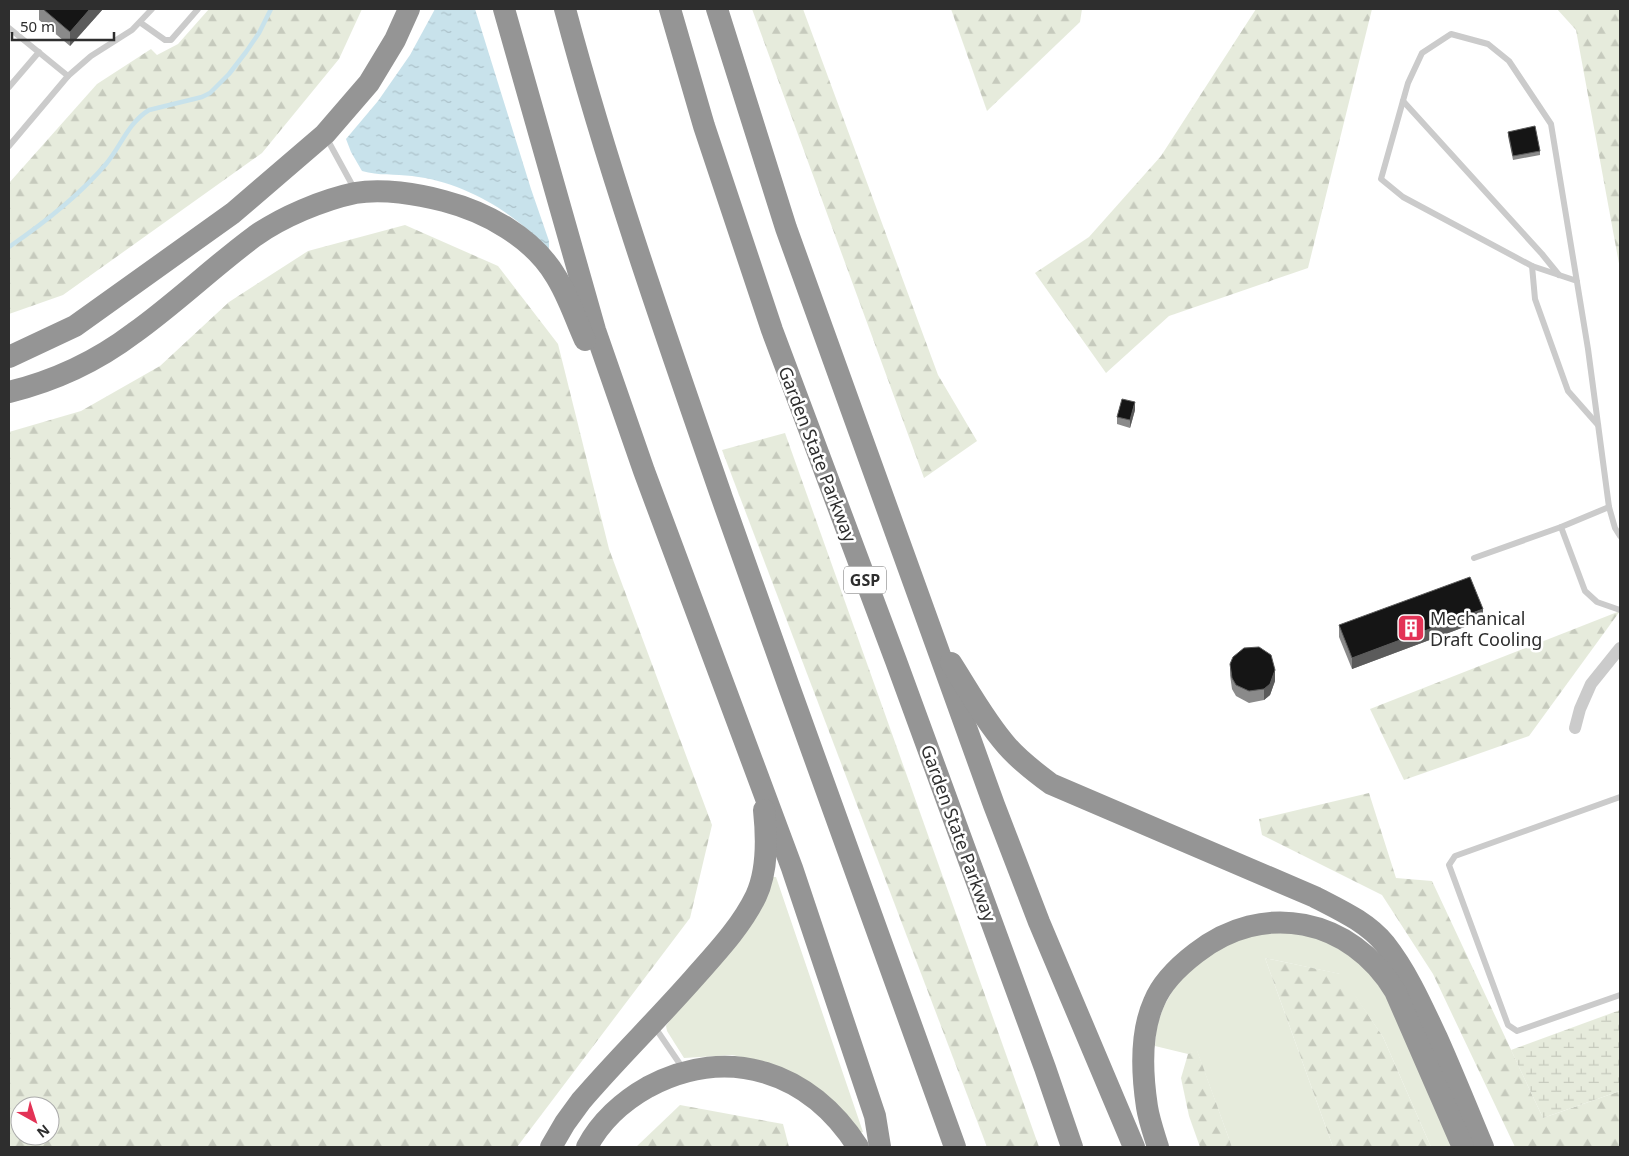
<svg xmlns="http://www.w3.org/2000/svg" width="1629" height="1156" viewBox="0 0 1629 1156" font-family="'Noto Sans',sans-serif">
<style>
.grass{fill:#e6ebdc}
.forest{fill:url(#forest-firs);fill-rule:evenodd}
.wetland{fill:url(#wetland-marsh)}
.water{fill:url(#water-ripples)}
.lines{fill:none;stroke-linecap:round;stroke-linejoin:round}
.stream{stroke:#c8e2eb;stroke-width:4.5}
.service{stroke:#cbcbcb;stroke-width:6}
.minor{stroke:#cbcbcb;stroke-width:12}
.motorway{stroke:#959595;stroke-width:22}
.wall{fill:#8a8a8a}
.shaded-wall{fill:#5b5b5b}
.building{fill:#151515;stroke:#5b5b5b}
.labels{text-anchor:middle;dominant-baseline:central;stroke-width:5;stroke-linejoin:round;paint-order:stroke}
.shield{fill:#fff;stroke:#6d6d6d;stroke-width:1}
.shield-label{font-size:16px;font-weight:bold;fill:#2e2e2e}
.street-label{font-size:18px;fill:#2e2e2e;stroke:#fff}
.poi-label{font-size:18px;fill:#2e2e2e;stroke:#fff;text-anchor:start}
</style>
<defs>
<pattern id="forest-firs" width="22" height="20" patternUnits="userSpaceOnUse" patternTransform="scale(1.25)"><rect width="22" height="20" fill="#e6ebdc"/><path d="M5 1l3.5 6h-7zM16 11l3.5 6h-7z" fill="#c6cabd"/></pattern>
<pattern id="wetland-marsh" width="20" height="14" patternUnits="userSpaceOnUse" patternTransform="scale(1.25)"><rect width="20" height="14" fill="#e6ebdc"/><path d="M1 5h8M5 5V1M11 12h8M15 12V8" fill="none" stroke="#c6cabd"/></pattern>
<pattern id="water-ripples" width="26" height="14" patternUnits="userSpaceOnUse" patternTransform="scale(1.25)"><rect width="26" height="14" fill="#c8e2eb"/><path d="M2 4q2-2 4 0t4 0M15 11q2-2 4 0t4 0" fill="none" stroke="#acc2ca"/></pattern>
</defs>
<rect width="100%" height="100%" fill="#fff"/>
<!-- grass -->
<g class="grass">
<polygon points="772,877 776,877 863,1132 859,1133 761,1061 732,1055 684,1058 667,1031 666,1026"/>
<polygon points="1270,930 1321,938 1363,964 1386,996 1452,1147 1431,1147 1383,1037 1340,974 1265,958 1333,1147 1232,1147 1197,1051 1188,1054 1155,1046 1157,1025 1164,1006 1178,981 1219,945"/>
</g>
<!-- forest -->
<g class="forest">
<polygon points="209,9 362,9 339,59 262,153 63,295 9,314 9,183 97,84 151,49 157,55 178,44"/>
<polygon points="752,9 803,9 938,375 977,441 924,478"/>
<polygon points="951,9 1082,9 1080,22 987,111"/>
<polygon points="1256,9 1372,9 1308,268 1169,316 1106,373 1035,273 1089,237 1161,156"/>
<polygon points="1557,9 1620,9 1620,269 1576,30"/>
<path d="M 405,225 L 498,266 L 558,344 L 609,549 L 712,825 L 690,918 L 517,1147 L 9,1147 L 9,432 L 81,411 L 160,366 L 229,302 L 308,251 ZM 20,1106 L 50,1106 L 50,1136 L 20,1136 Z"/>
<polygon points="785,433 1039,1147 987,1147 722,450"/>
<polygon points="1620,611 1529,736 1404,780 1370,709"/>
<polygon points="1369,793 1396,878 1432,881 1543,1118 1620,1091 1620,1147 1515,1147 1433,974 1382,895 1262,835 1259,819"/>
<polygon points="1265,958 1341,974 1383,1037 1431,1147 1333,1147"/>
<polygon points="1197,1050 1232,1147 1200,1147 1189,1116 1181,1078 1188,1054"/>
<polygon points="680,1105 783,1124 789,1147 636,1147"/>
</g>
<!-- wetland -->
<polygon class="wetland" points="1620,1010 1620,1091 1543,1118 1511,1050"/>
<!-- water -->
<path class="water" d="M 435,9 L 475,9 L 531,189 L 549,241 L 549,250 C 514,212 464,182 412,176 C 395,174 379,176 362,171 L 351,152 L 346,139 L 378,101 L 410,55 Z"/>
<g class="lines">
<!-- stream -->
<path class="stream" d="M 9,247 C 44,223 78,197 106,164 C 121,146 128,123 149,110 L 202,97 L 210,93 L 229,74 L 246,52 L 259,33 L 271,9"/>
<!-- service -->
<g class="service">
<polyline points="141,23 165,40 171,40 198,9"/>
<polyline points="9,28 68,76"/>
<polyline points="9,87 39,52"/>
<polyline points="1403,101 1542,254 1559,275"/>
<polyline points="326,137 355,190"/>
<polyline points="9,146 68,76 91,56 132,30 152,9"/>
<polyline points="1532,266 1535,299 1568,391 1598,425"/>
<polyline points="1577,281 1532,266 1403,197 1381,179 1408,83 1422,53 1451,34 1488,44 1509,61 1551,124 1588,349 1609,507 1615,528 1620,536"/>
<polyline points="1609,507 1561,527 1585,591 1597,602 1620,610"/>
<polyline points="1474,558 1561,527"/>
<polyline points="1620,797 1455,856 1449,865 1508,1025 1517,1031 1620,995"/>
<polyline points="654,1026 684,1070"/>
</g>
<!-- minor -->
<polyline class="minor" points="1575,728 1580,709 1591,684 1620,648"/>
<!-- motorway -->
<g class="motorway">
<polyline points="504,9 595,330 644,471 792,868 875,1116 880,1147"/>
<path d="M 565,9 C 609,174 666,336 722,498 C 798,715 878,931 955,1147"/>
<polyline points="670,9 704,126 772,330 896,661 1045,1068 1072,1147"/>
<polyline points="717,9 786,228 994,805 1039,922 1134,1147"/>
<polyline points="9,357 75,326 233,213 325,134 369,83 395,40 409,9"/>
<path d="M 9,392 C 54,381 97,361 134,333 C 176,303 213,267 255,236 C 282,217 322,200 355,193 C 382,188 418,194 444,201 C 486,212 532,237 555,275 C 568,295 575,318 585,340"/>
<path d="M 951,663 C 969,691 985,721 1007,746 C 1020,761 1036,773 1051,784 L 1315,897 C 1340,910 1367,922 1385,944 C 1407,972 1422,1006 1437,1038 C 1453,1074 1468,1111 1483,1147"/>
<path d="M 551,1147 L 565,1123 L 581,1101 C 617,1059 657,1020 694,978 C 716,953 741,927 756,896 C 768,870 767,838 764,810"/>
<path d="M 587,1147 C 600,1122 623,1101 648,1087 C 729,1044 810,1072 858,1147"/>
<path d="M 1158,1147 C 1154,1134 1149,1120 1147,1107 C 1142,1074 1140,1033 1154,1002 C 1162,982 1179,966 1196,953 C 1263,900 1351,918 1395,991 L 1463,1147"/>
</g>
</g>
<!-- wall -->
<g class="wall">
<polygon points="39,9 103,9 70,46 39,20"/>
<polygon points="1508,132 1540,151 1540,155 1513,160 1508,136"/>
<polygon points="1135,410 1130,428 1117,424 1117,417"/>
<polygon points="1483,620 1352,669 1339,637 1339,625"/>
<polygon points="1230,664 1275,681 1270,695 1264,700 1249,703 1236,696 1232,689 1230,675"/>
</g>
<!-- shaded-wall -->
<g class="shaded-wall">
<polygon points="90,9 103,9 70,46 70,32"/>
<polygon points="1135,402 1135,410 1130,428 1130,420"/>
<polygon points="1483,609 1483,620 1352,669 1352,658"/>
<polygon points="1275,670 1275,681 1270,695 1264,700 1264,689"/>
</g>
<!-- building -->
<g class="building">
<polygon points="43,9 90,9 70,32"/>
<polygon points="1535,126 1540,151 1513,156 1508,132"/>
<polygon points="1122,399 1135,402 1130,420 1117,417"/>
<polygon points="1470,577 1483,609 1352,658 1339,625"/>
<polygon points="1259,647 1271,655 1275,670 1270,684 1264,689 1249,691 1236,685 1232,678 1230,664 1233,657 1244,648"/>
</g>
<!-- icons -->
<defs>
<g id="building-square" transform="scale(1.4375)"><rect x="-9" y="-9" width="18" height="18" rx="4" fill="#e33356" stroke="#fff"/><path d="M-4-6H4V6H1V3H-1V6H-4ZM-2.5-4.3h1.7v1.8h-1.7ZM.8-4.3h1.7v1.8H.8ZM-2.5-1h1.7V.8h-1.7ZM.8-1h1.7V.8H.8Z" fill="#fff"/></g>
</defs>
<g fill-rule="evenodd">
<use href="#building-square" x="1411" y="628"/>
</g>
<g class="labels">
<!-- shield labels -->
<rect class="shield" x="844" y="566.5" width="42" height="27" rx="4"/>
<g class="shield-label">
<text x="865" y="580">GSP</text>
</g>
<!-- street labels -->
<g class="street-label">
<text transform="translate(818 454) rotate(69)">Garden State Parkway</text>
<text transform="translate(959 833) rotate(70)">Garden State Parkway</text>
</g>
<!-- poi labels -->
<g class="poi-label">
<text x="1430" y="618">Mechanical<tspan x="1430" dy="21">Draft Cooling</tspan></text>
</g>
</g>
<!-- border -->
<rect width="1629" height="1156" fill="none" stroke="#2e2e2e" stroke-width="20"/>
<!-- north arrow -->
<g transform="translate(35 1121) rotate(141)"><circle r="24" fill="#ffffff" stroke="#ababab"/>
<path d="M0-4L9 19L0 12L-9 19Z" fill="#e33356"/>
<text y="-8" font-size="14" font-weight="bold" text-anchor="middle" fill="#2e2e2e">N</text>
</g>
<!-- scale -->
<path d="M12 32v8h102v-8" fill="none" stroke="#2e2e2e" stroke-width="2.5"/>
<text x="20" y="32" font-size="15" fill="#2e2e2e" stroke="#ffffff" stroke-width="4" paint-order="stroke">50 m</text>
</svg>
